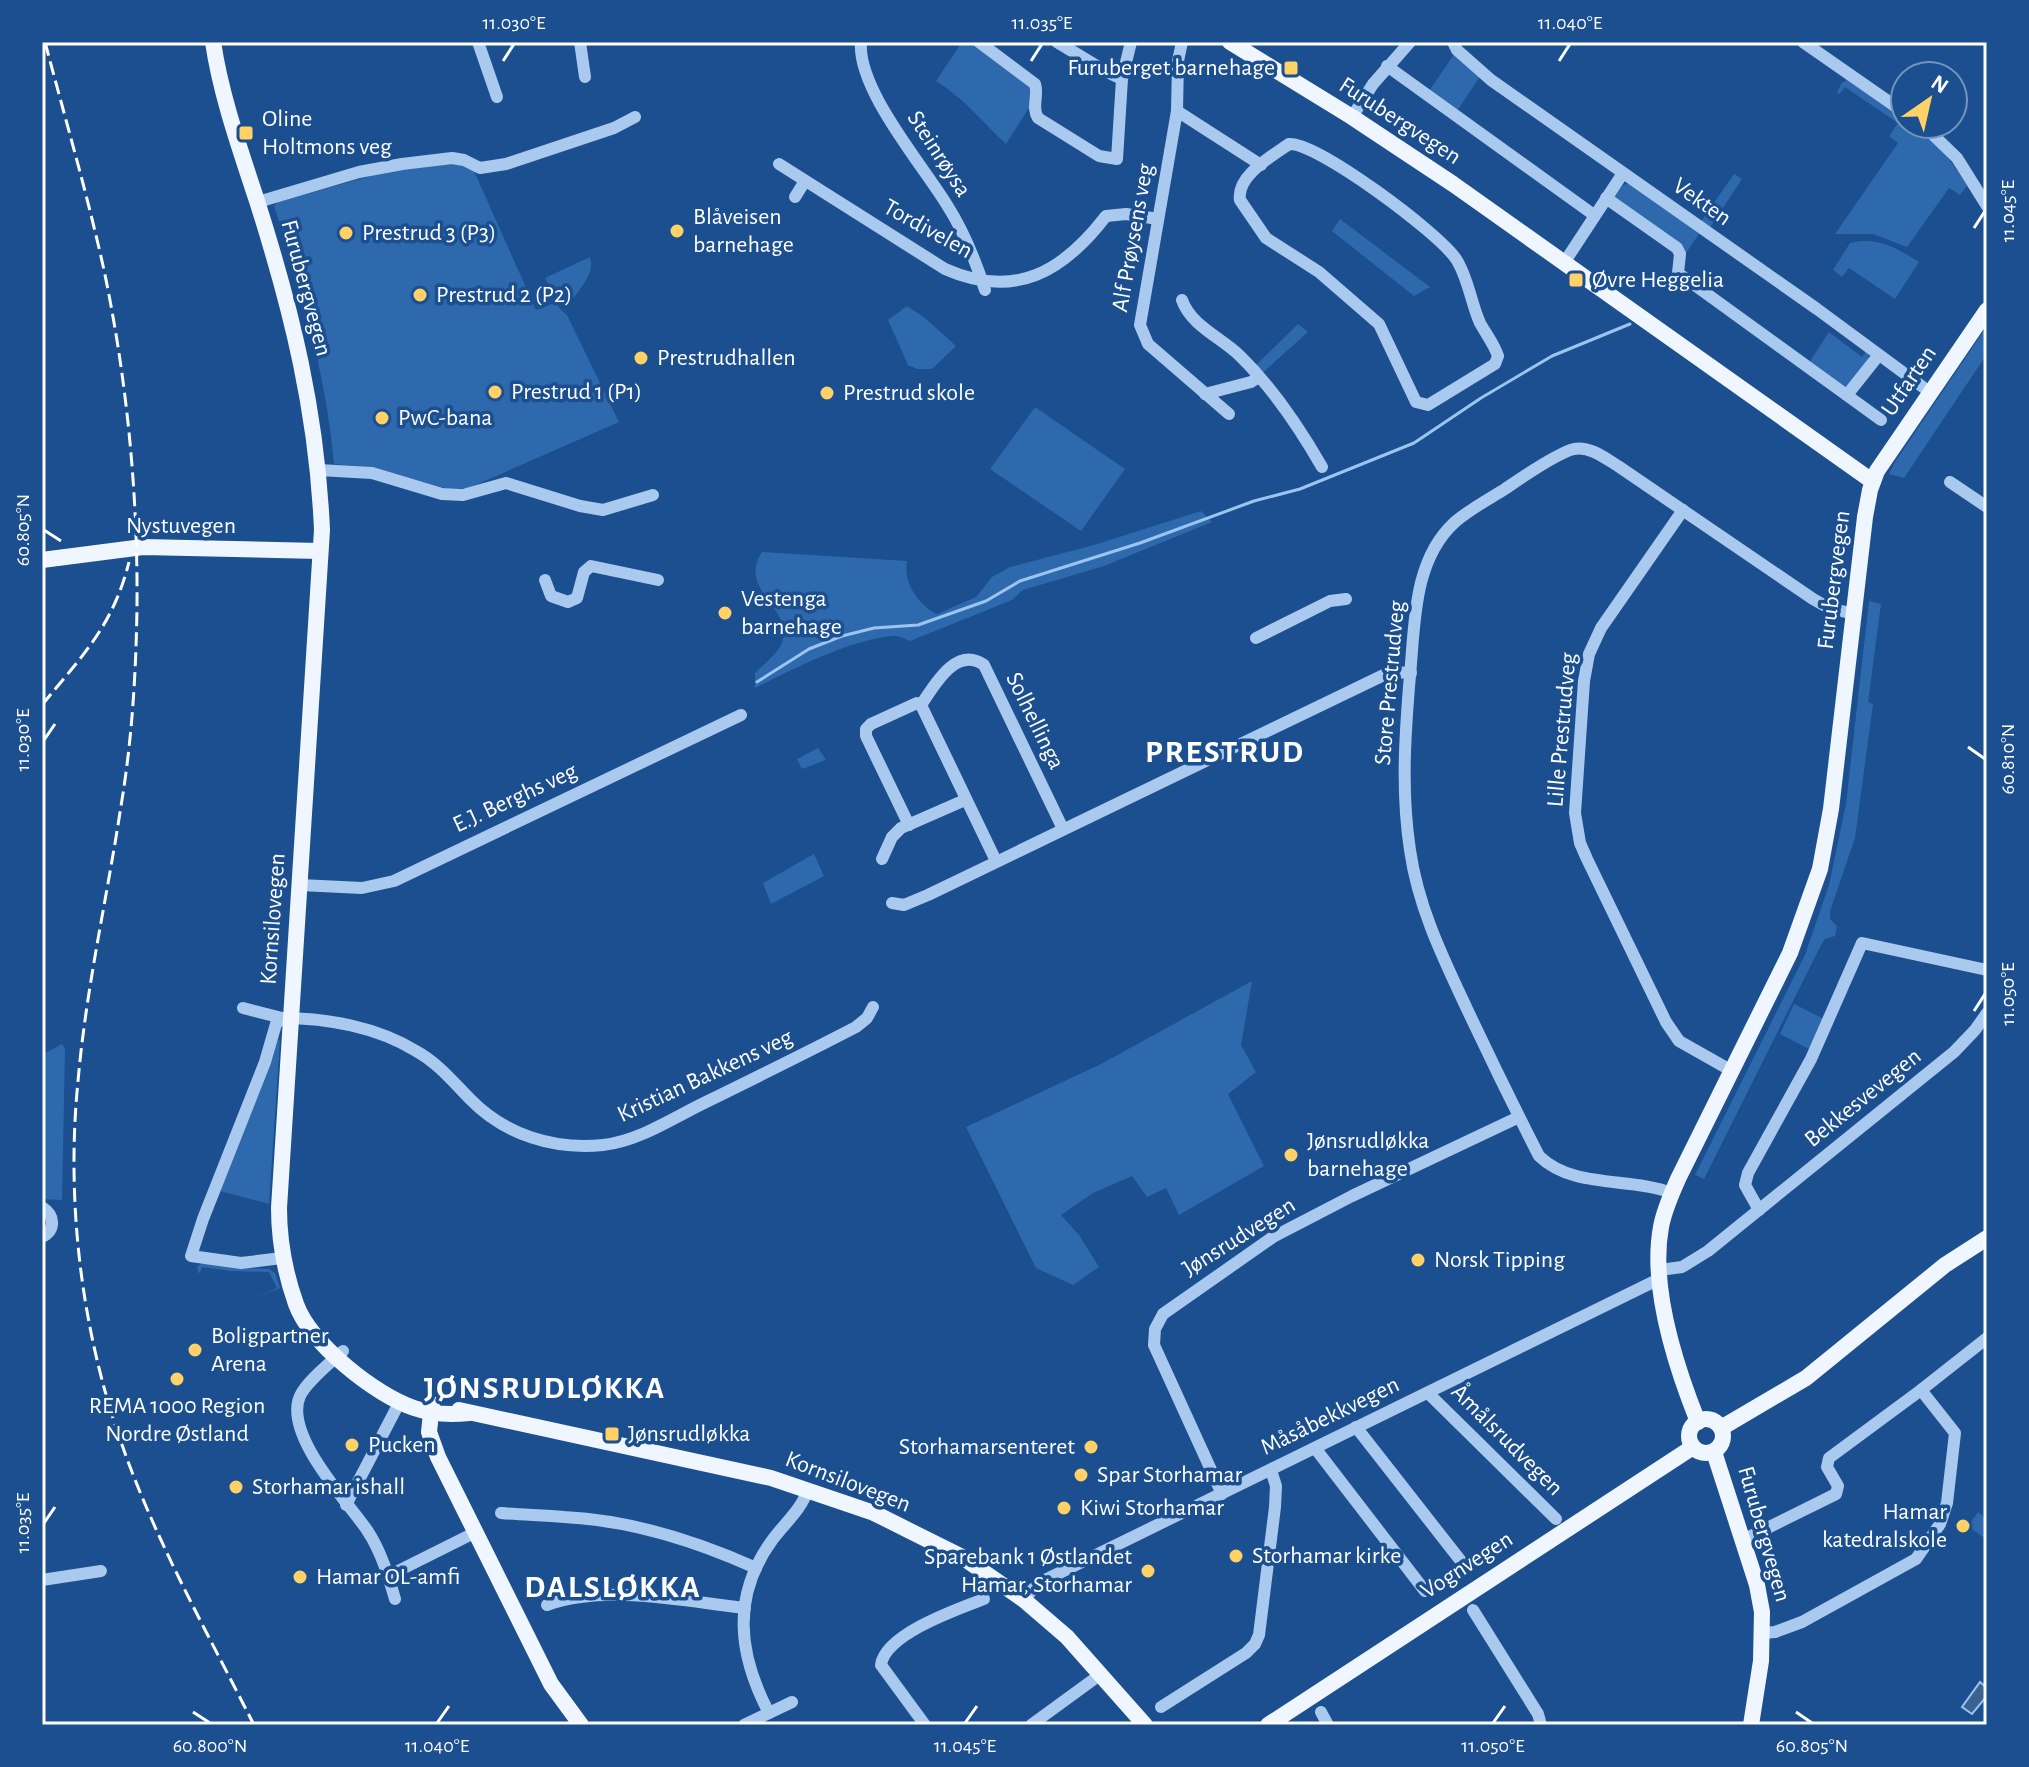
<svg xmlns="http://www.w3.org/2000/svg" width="2029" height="1767" viewBox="0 0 2029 1767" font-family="'Alegreya Sans',sans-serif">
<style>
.green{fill:#2e69ad}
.water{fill:#3c6290;stroke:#9cc4f0;stroke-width:2}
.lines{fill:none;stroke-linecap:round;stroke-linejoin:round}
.stream{stroke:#9cc4f0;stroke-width:3}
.minor{stroke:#a9c9ee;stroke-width:12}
.major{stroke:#f0f6ff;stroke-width:16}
.rail{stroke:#fff;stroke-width:3;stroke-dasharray:14 6;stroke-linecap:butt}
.ticks{fill:none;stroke:#fff;stroke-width:3}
.poi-dot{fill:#ffd166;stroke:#1b4f8f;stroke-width:3}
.labels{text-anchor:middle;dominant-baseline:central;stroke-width:7;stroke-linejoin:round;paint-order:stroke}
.poi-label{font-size:24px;fill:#fff;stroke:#1b4f8f;text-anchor:start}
.street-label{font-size:24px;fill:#fff;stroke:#1b4f8f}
.district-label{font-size:32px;font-weight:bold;letter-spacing:2px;fill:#fff;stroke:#1b4f8f}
.neatline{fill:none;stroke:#fff;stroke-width:3}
.ticks-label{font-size:20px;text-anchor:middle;fill:#fff}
</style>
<rect width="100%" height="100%" fill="#1b4f8f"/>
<!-- green -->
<g class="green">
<path d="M 962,42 L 973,42 L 1032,89 L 1029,108 L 1006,144 C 982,122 964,98 936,81 Z"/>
<polygon points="1455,53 1481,75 1457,111 1429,91"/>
<path d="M 1847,80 L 1905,120 L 1905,124 C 1928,126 1956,167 1967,186 L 1960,195 L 1949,188 L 1907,247 L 1873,234 L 1835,234 L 1898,143 L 1889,136 L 1898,123 L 1845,87 L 1839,94 L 1837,93 L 1841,84 Z"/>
<path d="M 458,163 L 474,171 L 536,310 L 557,302 L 560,309 L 567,315 L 619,422 L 469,488 L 445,488 L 367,467 L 334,464 C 326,375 302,291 274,206 L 278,202 L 389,171 Z"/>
<polygon points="1734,174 1742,179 1709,229 1700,223"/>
<polygon points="1629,183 1701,231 1684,256 1614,198 1622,186"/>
<polygon points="1340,219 1430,287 1414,296 1332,231"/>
<path d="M 1861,241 C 1884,240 1900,250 1919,262 L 1895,299 L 1849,268 L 1842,277 L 1833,270 L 1850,243 Z"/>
<path d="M 590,257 C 595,274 582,285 573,299 L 554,293 L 545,278 Z"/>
<polygon points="907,306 925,318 956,346 932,369 917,369 908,365 888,320"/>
<polygon points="1298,324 1308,332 1259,376 1252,369"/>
<polygon points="1987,326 1987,354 1904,478 1889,474 1895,462"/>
<polygon points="1829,332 1862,357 1866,351 1869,354 1868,361 1846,387 1840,386 1809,363"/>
<polygon points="1035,407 1125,469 1081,531 990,469"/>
<path d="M 1201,511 L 1212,522 L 1104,566 L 1023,590 L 1012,600 L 910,641 C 904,639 898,635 892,636 C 852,639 791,670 755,688 L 755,673 C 764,664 775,656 781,645 C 797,609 736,591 762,552 L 907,561 C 903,582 918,605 937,614 L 976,597 L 992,577 L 1010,567 L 1094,545 Z"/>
<polygon points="1869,601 1881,604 1868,702 1873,704 1855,838 1830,911 1830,919 1837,926 1835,936 1825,939 1821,945 1704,1179 1695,1175 1805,955 1829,885 1846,804"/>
<polygon points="818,748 826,760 802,769 797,759"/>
<polygon points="814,854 824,876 771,904 763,883"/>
<polygon points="1252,981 1241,1045 1256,1072 1228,1094 1264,1166 1179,1215 1166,1188 1147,1197 1132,1176 1093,1193 1061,1215 1079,1235 1099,1267 1073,1285 1036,1268 966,1127 1101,1064"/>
<polygon points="1794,1004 1826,1020 1813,1051 1780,1034"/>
<polygon points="280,1040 269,1204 220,1191 277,1041"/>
<polygon points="62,1044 65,1049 62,1200 42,1199 42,1055"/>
<polygon points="202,1263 235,1268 269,1269 275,1273 280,1288 254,1298 277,1288 269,1272 231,1271 202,1267 199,1274 197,1267"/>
<polygon points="1978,1512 1987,1519 1987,1540 1968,1526"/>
</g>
<!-- water -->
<polygon class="water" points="1980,1682 1987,1688 1987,1696 1972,1714 1962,1707"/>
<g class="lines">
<!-- stream -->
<polyline class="stream" points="757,682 809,649 842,636 874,628 918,625 986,601 1020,581 1140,543 1254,501 1300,489 1414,443 1481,398 1552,356 1630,324"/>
<!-- minor -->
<g class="minor">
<polyline points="478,42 497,97"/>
<polyline points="580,42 585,77"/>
<path d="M 861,42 C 857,89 922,164 947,205 C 963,230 976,262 985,290"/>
<path d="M 979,42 L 1035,84 C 1039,96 1031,107 1038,118 L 1099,156 L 1117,159 L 1122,79 L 1131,42"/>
<polyline points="1057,42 1105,71 1122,79"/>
<polyline points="1182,42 1178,61 1177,111 1140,325 1148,344 1229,414"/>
<polyline points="1453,42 1457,50 1491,80 1817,309 1931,393"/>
<polyline points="1803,42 1905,113"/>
<polyline points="1387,66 1594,215"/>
<polyline points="1177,111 1261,165"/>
<polyline points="1352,117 1373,84 1410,42"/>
<polyline points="1922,124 1957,158 1987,206"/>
<path d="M 1289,144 C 1317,142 1439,233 1456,259 C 1468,277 1471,303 1480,323 C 1486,334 1494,344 1498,356 L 1495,364 L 1428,405 L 1416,402 L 1379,324 L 1319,272 L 1266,238 L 1240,200 C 1236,176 1272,156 1289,144 Z"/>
<path d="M 779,164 L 945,269 C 1015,300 1063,272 1106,216 L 1126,214 L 1158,219"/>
<polyline points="795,197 805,181"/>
<polyline points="1606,198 1677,248 1680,254 1678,273 1881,420"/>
<polyline points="258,202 359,172 402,164 452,158 464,160 480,168 506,164 614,128 635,117"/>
<polyline points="1564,263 1623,173"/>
<path d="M 1182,300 C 1191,326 1222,338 1240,356 C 1273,388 1299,427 1322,467"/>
<polyline points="1205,394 1251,382 1259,377"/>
<polyline points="1847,395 1878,356"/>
<polyline points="319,470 372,473 442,494 463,495 506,483 580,506 603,510 653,495"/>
<polyline points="1950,482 1987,507"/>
<polyline points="1683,510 1601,628 1589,654 1584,681 1575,813 1580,843 1587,859 1666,1022 1679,1041 1732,1071"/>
<polyline points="545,580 551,596 568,602 577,598 584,572 591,566 658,580"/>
<polyline points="1256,638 1330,601 1346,599"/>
<path d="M 921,705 C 934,686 956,645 984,665 L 1063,829"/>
<polyline points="909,825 866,736 866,729 871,724 917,703 921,705 996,861"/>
<polyline points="882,859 892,837 901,828 965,800"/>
<polyline points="300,885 362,888 394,881 741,715"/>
<polyline points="892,903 904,905 928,895 1390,672 1411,673"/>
<polyline points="243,1008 282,1018"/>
<path d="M 1672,1193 C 1629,1177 1573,1189 1539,1156 C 1514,1107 1490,1058 1467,1009 C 1443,958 1418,907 1410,850 C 1401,791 1405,734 1410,675 C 1415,623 1413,560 1455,522 C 1470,509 1489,499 1505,489 C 1521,478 1557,453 1574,449 C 1590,446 1605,458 1618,466 L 1813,599 L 1829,608 L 1854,614"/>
<path d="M 42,1207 C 55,1215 56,1230 42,1237"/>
<polyline points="1759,1210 1745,1185 1748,1173 1811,1059 1862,943 1987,970"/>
<path d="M 282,1258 L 241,1263 L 191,1256 L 203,1219 L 265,1062 L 276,1024 L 282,1018 C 327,1018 377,1027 416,1051 C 438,1063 453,1082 470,1099 C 505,1135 554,1150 603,1145 C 639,1141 673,1118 704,1103 C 755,1078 806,1053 856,1027 L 867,1018 L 873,1007"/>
<polyline points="1660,1270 1682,1267 1708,1251 1954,1052 1975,1030 1987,1013"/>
<path d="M 343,1351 C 331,1362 306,1382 300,1396 C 283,1434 347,1501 367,1530 C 381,1551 388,1575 395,1599"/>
<polyline points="1921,1390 1987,1338"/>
<polyline points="1428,1393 1556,1519"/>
<polyline points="1356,1427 1464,1565"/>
<polyline points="1315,1448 1425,1591"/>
<polyline points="1222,1494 1154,1345 1155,1329 1163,1314 1273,1237 1352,1196 1519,1117"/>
<polyline points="346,1505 397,1407"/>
<path d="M 501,1513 C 522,1515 543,1515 564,1517 C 629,1520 696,1541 756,1568"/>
<polyline points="1743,1540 1836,1494 1838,1486 1827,1467 1829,1458 1921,1390 1955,1433 1947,1503 1940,1524 1916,1559 1802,1622 1775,1632 1763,1633"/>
<polyline points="388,1576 468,1536"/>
<polyline points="42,1580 101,1571"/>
<polyline points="1024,1600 1033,1589 1045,1580 1653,1282 1661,1281"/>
<path d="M 547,1605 C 606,1584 683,1601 745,1608"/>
<polyline points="1473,1610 1538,1714 1541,1725"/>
<polyline points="1161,1707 1246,1653 1255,1644 1259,1635 1275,1507 1276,1486 1271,1470"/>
<polyline points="1321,1712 1328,1725"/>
<path d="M 769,1713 C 738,1654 731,1596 773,1539 C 785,1523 802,1509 808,1489"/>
<polyline points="744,1725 792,1702"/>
<path d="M 925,1725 L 881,1665 C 885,1634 958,1609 984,1599"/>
<polyline points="1031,1725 1101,1674"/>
</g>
<!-- major -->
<g class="major">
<path d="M 213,42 C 221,96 240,149 257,201 C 292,311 317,413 322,530 L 279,1208 C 279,1241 285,1273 296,1304 C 310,1343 375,1395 414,1408 C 431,1414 451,1415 469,1413"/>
<polyline points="1230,42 1352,117 1453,184 1872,481"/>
<polyline points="42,560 143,547 320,551"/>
<polyline points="432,1404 429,1432 438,1457 551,1684 581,1725"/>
<polyline points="459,1410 771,1478 874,1513 962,1557 1024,1600 1067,1637 1145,1725"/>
<circle cx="1706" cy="1436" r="17"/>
<path d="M 1698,1422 C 1676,1367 1650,1286 1661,1227 C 1664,1210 1671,1195 1678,1179 L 1790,953 L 1820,869 L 1831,809 L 1865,517 L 1870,490 L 1877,471 L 1987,310"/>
<polyline points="1721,1428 1806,1378 1945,1265 1987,1238"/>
<polyline points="1714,1452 1757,1585 1762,1612 1761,1661 1751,1725"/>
<polyline points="1268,1725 1693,1447"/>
</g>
<!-- rail -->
<g class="rail">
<path d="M 45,42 C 65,118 87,193 104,270 C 127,380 138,494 137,607 C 136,674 132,740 121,806 C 107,898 86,989 78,1081 C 66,1201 81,1328 121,1442 C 155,1540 207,1632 254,1725"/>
<path d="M 42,705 C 82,656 113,626 129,562"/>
</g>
</g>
<!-- ticks -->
<path class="ticks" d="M 503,61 L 514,44M 1031,61 L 1042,44M 1559,61 L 1570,44M 1974,228 L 1985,211M 44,530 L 61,541M 44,740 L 55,724M 1968,747 L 1985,759M 1974,1011 L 1985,994M 44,1523 L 55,1507M 193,1712 L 210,1723M 1796,1712 L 1812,1723M 437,1723 L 449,1706M 965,1723 L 977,1706M 1493,1723 L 1505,1706"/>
<!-- markers -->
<g class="poi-dot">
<rect x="1283" y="60" width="16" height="16" rx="4"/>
<rect x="238" y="125" width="16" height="16" rx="4"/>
<circle cx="677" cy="231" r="8"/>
<circle cx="346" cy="233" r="8"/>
<rect x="1568" y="272" width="16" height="16" rx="4"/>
<circle cx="420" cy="295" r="8"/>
<circle cx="641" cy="358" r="8"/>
<circle cx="495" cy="392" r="8"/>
<circle cx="827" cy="393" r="8"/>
<circle cx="382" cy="418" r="8"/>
<circle cx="725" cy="613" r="8"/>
<circle cx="1291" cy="1155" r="8"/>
<circle cx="1418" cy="1260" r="8"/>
<circle cx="195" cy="1350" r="8"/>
<circle cx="177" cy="1379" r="8"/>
<rect x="604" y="1426" width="16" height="16" rx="4"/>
<circle cx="352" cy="1445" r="8"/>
<circle cx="1091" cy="1447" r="8"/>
<circle cx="1081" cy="1475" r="8"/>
<circle cx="236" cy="1487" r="8"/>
<circle cx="1064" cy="1508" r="8"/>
<circle cx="1963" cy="1526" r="8"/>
<circle cx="1236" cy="1556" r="8"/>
<circle cx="1148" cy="1571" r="8"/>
<circle cx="300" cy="1577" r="8"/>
</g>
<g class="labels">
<!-- poi labels -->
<g class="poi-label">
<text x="1275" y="68" text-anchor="end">Furuberget barnehage</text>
<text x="262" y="119">Oline<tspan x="262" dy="28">Holtmons veg</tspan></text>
<text x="693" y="217">Blåveisen<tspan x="693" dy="28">barnehage</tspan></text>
<text x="362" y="233">Prestrud 3 (P3)</text>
<text x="1592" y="280">Øvre Heggelia</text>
<text x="436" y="295">Prestrud 2 (P2)</text>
<text x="657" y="358">Prestrudhallen</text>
<text x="511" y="392">Prestrud 1 (P1)</text>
<text x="843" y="393">Prestrud skole</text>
<text x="398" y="418">PwC-bana</text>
<text x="741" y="599">Vestenga<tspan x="741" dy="28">barnehage</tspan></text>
<text x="1307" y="1141">Jønsrudløkka<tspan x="1307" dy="28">barnehage</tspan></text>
<text x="1434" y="1260">Norsk Tipping</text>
<text x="211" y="1336">Boligpartner<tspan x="211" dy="28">Arena</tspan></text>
<text x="177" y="1406" text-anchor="middle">REMA 1000 Region<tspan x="177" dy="28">Nordre Østland</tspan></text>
<text x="628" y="1434">Jønsrudløkka</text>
<text x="368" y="1445">Pucken</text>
<text x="1075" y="1447" text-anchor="end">Storhamarsenteret</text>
<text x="1097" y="1475">Spar Storhamar</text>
<text x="252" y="1487">Storhamar ishall</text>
<text x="1080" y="1508">Kiwi Storhamar</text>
<text x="1947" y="1512" text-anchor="end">Hamar<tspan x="1947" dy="28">katedralskole</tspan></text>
<text x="1252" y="1556">Storhamar kirke</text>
<text x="1132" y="1557" text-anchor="end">Sparebank 1 Østlandet<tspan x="1132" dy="28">Hamar, Storhamar</tspan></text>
<text x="316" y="1577">Hamar OL-amfi</text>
</g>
<!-- street labels -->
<g class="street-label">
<text transform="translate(1400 121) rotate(33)">Furubergvegen</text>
<text transform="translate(939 154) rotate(57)">Steinrøysa</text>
<text transform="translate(1702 202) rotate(35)">Vekten</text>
<text transform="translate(928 229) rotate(29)">Tordivelen</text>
<text transform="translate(1133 238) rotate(-80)">Alf Prøysens veg</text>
<text transform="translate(306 288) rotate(75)">Furubergvegen</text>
<text transform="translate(1909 381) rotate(-56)">Utfarten</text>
<text x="181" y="526">Nystuvegen</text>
<text transform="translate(1834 580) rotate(-83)">Furubergvegen</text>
<text transform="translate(1390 683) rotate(-85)">Store Prestrudveg</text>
<text transform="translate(1035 721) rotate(64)">Solhellinga</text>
<text transform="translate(1562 730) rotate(-85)">Lille Prestrudveg</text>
<text transform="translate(515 798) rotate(-25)">E.J. Berghs veg</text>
<text transform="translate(273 919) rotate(-86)">Kornsilovegen</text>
<text transform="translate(705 1076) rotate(-25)">Kristian Bakkens veg</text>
<text transform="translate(1863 1098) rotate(-39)">Bekkesvevegen</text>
<text transform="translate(1239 1237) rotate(-32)">Jønsrudvegen</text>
<text transform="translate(1330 1416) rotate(-26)">Måsåbekkvegen</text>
<text transform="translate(1507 1440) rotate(45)">Åmålsrudvegen</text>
<text transform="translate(848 1482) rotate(21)">Kornsilovegen</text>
<text transform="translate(1764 1534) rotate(74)">Furubergvegen</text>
<text transform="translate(1467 1565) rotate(-33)">Vognvegen</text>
</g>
<!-- district labels -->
<g class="district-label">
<text x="1225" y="752">PRESTRUD</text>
<text x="545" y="1388">JØNSRUDLØKKA</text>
<text x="613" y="1587">DALSLØKKA</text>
</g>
</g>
<!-- border -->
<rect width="2029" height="1767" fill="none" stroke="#1b4f8f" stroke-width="88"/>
<!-- north arrow -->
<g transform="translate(1929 100) rotate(34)"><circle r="38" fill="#1b4f8f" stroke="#7695bc" stroke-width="2"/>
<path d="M0-6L14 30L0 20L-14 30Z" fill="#ffd166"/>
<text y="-12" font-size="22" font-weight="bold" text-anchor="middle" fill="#ffffff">N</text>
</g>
<rect x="44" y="44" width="1941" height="1679" class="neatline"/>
<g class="ticks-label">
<text x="514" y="29">11.030°E</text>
<text x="1042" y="29">11.035°E</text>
<text x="1570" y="29">11.040°E</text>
<text transform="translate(2007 211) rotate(-90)" y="7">11.045°E</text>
<text transform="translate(22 530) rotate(-90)" y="7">60.805°N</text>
<text transform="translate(22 740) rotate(-90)" y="7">11.030°E</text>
<text transform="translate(2007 759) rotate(-90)" y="7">60.810°N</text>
<text transform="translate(2007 994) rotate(-90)" y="7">11.050°E</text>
<text transform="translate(22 1523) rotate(-90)" y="7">11.035°E</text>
<text x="210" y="1752">60.800°N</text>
<text x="437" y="1752">11.040°E</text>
<text x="965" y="1752">11.045°E</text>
<text x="1493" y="1752">11.050°E</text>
<text x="1812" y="1752">60.805°N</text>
</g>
</svg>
